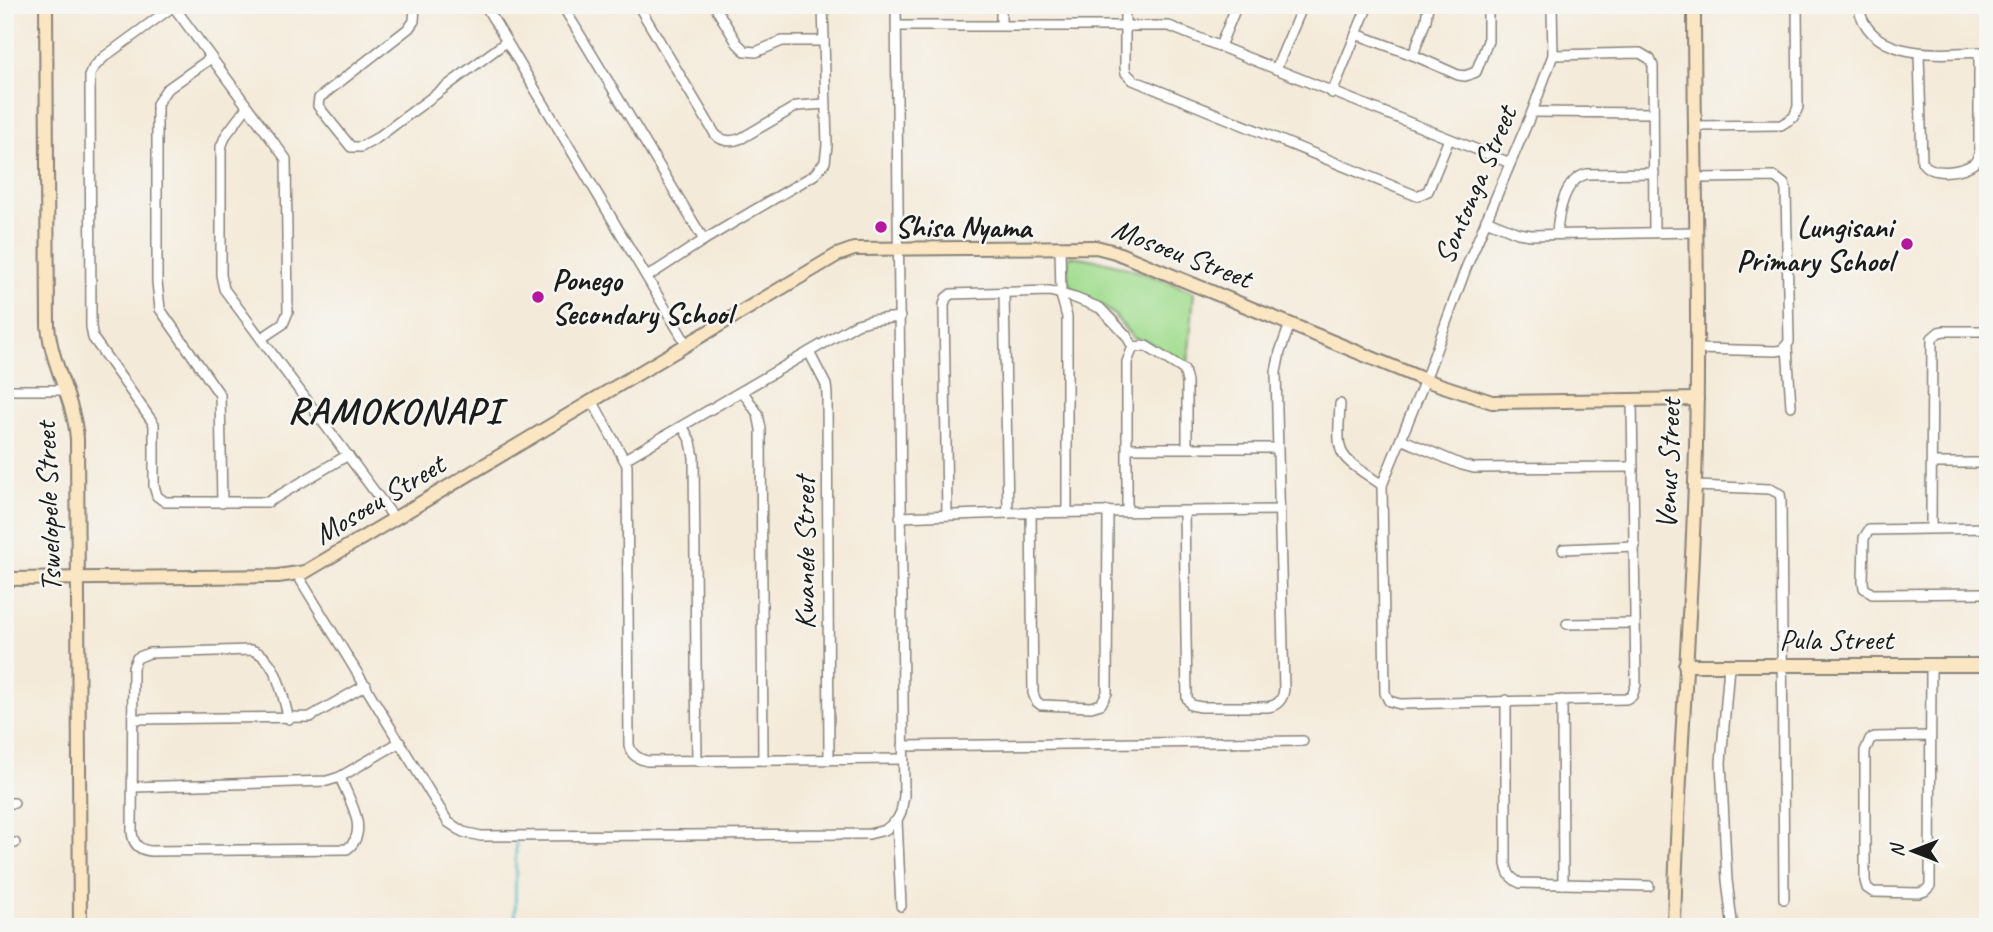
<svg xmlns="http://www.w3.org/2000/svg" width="1993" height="932" viewBox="0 0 1993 932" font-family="Caveat,sans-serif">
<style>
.green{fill:#a2dd90;stroke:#5f7c56;stroke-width:2}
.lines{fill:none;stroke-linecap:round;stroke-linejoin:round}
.stream{stroke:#4db7ca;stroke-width:2.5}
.street-casing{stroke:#88837a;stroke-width:12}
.secondary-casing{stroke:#88837a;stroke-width:16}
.street{stroke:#fff;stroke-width:9}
.secondary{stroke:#fbe6c3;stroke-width:12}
.poi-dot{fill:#b5179e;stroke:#f6f6f2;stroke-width:2.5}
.labels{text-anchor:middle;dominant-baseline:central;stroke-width:5;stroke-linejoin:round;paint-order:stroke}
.street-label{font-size:30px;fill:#1c1c1c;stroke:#f6f6f2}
.poi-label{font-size:30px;font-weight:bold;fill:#1c1c1c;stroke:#f6f6f2;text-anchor:start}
.district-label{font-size:37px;font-weight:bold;letter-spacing:2px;fill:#1c1c1c;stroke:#f6f6f2}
</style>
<rect width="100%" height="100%" fill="#f6f6f2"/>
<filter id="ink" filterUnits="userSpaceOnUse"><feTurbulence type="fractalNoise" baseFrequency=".0143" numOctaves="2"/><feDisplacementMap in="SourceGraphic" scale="14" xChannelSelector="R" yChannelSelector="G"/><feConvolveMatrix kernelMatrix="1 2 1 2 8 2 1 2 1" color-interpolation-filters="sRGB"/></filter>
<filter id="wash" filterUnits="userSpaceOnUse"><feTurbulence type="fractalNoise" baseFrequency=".00686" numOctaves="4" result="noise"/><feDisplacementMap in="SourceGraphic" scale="28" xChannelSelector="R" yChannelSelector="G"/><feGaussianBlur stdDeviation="1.57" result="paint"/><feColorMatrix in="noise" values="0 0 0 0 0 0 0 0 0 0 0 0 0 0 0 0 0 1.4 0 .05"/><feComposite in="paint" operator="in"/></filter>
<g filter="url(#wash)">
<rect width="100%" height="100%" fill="#f4ead9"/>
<!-- green -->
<path class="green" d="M 1069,256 C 1113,260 1153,276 1194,292 L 1188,364 L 1186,366 L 1149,342 L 1133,338 L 1115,316 L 1103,306 L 1075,294 L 1069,283 L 1067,272 Z"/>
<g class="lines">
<!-- stream -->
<polyline class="stream" points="515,927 516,842"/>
</g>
</g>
<g filter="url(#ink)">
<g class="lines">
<!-- street casing -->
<g class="street-casing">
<g id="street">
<polyline points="175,5 104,57 94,67 90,74 91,327 93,338 154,424 154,486 157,496 165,502 268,502 348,455"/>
<polyline points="415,5 414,21 409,28 319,98 318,106 351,147 361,147 377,138 506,42"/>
<polyline points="485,5 687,345"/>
<polyline points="562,5 704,240"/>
<path d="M 638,5 L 715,134 C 722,142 732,142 742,138 L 797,106 L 825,104"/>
<polyline points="714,5 737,43 745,51 756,52 782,41 824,41"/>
<polyline points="896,5 904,796 901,812 897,820 901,906"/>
<polyline points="1001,5 1001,25"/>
<polyline points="1125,5 1125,68 1126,73 1133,80 1417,196 1428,191 1449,139"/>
<polyline points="1552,5 1553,55 1532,112 1466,268 1425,380 1382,485 1385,693 1389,701 1400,704 1626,699 1632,696 1636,685 1632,401"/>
<path d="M 1858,5 C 1869,64 1944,53 1988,52"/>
<polyline points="174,7 286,159 288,312 283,324 262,338"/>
<polyline points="897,26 1169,26 1510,163"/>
<polyline points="1356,34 1413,55 1458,75 1465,76 1476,72 1488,41 1488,5"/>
<polyline points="1220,46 1237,5"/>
<path d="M 1919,53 L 1922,162 C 1932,177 1963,172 1976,162 L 1979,154 L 1979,52"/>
<polyline points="1413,55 1426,20 1428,5"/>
<polyline points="1553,55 1640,53 1650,59 1653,66 1654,232"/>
<polyline points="211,58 166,90 157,104 157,282 160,309 220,395 222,503"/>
<polyline points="1276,69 1303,5"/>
<polyline points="1332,93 1368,5"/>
<polyline points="247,107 226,135 221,147 221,275 224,289 395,519"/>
<polyline points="1532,112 1653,113"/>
<polyline points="1695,126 1781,125 1794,117 1798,107 1797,5"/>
<polyline points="1695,178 1775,177 1784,184 1786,190 1789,342 1782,350 1776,351 1697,349"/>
<polyline points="1486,220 1518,233 1531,235 1696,232"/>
<path d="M 1557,234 C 1558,214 1564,179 1587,174 L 1654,173"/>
<polyline points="1060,246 1061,295 1067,317 1067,512"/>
<polyline points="647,277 704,240 814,175 825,162 827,145 823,5"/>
<polyline points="1004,292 1008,513"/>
<polyline points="1787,347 1791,406"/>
<polyline points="809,352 826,385 827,394 829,759"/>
<polyline points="5,390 65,390"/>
<polyline points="743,392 758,414 761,429 763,760"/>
<path d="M 593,402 L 627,465 L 629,745 C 631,755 638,759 647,761 L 903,759"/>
<path d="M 1340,404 C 1337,460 1336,453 1382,485"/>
<polyline points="683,427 691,442 694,457 697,761"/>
<polyline points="1401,439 1462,465 1474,468 1633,467"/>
<polyline points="1128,448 1277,448"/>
<polyline points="625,459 857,324 872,320 900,317"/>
<polyline points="1932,463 1988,463"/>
<polyline points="1695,486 1770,489 1780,494 1781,500 1784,899"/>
<polyline points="1127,511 1127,362 1133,347"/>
<polyline points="1031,512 1033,693 1036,701 1041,705 1091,707 1101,704 1107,693 1108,511"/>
<path d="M 1184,512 L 1187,698 L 1191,705 L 1201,707 L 1268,707 C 1278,705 1283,700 1284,689 L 1276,372 L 1280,352 L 1290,324"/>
<polyline points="947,514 944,305 946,298 951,294 1050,291 1075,298 1100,308 1126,335 1133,347 1146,346 1184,370 1187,382 1187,447"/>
<polyline points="900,517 1008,513 1279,510"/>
<polyline points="1931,528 1932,338 1939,332 1944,331 1984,331 1988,334"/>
<polyline points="1988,528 1869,530 1864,538 1863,582 1864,588 1872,594 1988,593"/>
<polyline points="1563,549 1635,546"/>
<polyline points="297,574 448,822 463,832 481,836 869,834 885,830 897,820"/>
<polyline points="1567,624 1635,623"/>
<polyline points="1729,666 1721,762 1727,880 1732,922"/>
<path d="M 1506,700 L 1506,864 C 1508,874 1510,878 1520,883 L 1649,886"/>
<polyline points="1562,700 1563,884"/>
<polyline points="134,719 310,717 366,685"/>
<path d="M 289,719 C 282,696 278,657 251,650 L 149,653 L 137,658 L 133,667 L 132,832 C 133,844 139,850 151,851 L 347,849 C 371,832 348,798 340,777"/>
<polyline points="1930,736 1875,737 1870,739 1865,751 1865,881 1867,888 1873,892 1919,893 1925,891 1930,886 1931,665"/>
<polyline points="903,746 1303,741"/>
<polyline points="133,787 327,781 340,777 400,742"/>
<polyline points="5,803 14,803"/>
<polyline points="5,843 15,843"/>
</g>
</g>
<!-- secondary casing -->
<g class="secondary-casing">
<g id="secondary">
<path d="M 46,5 L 48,325 C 51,365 74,399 77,439 L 80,927"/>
<polyline points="5,579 278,576 305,572 837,255 854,249 1096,247 1115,252 1425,380 1492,402 1697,399"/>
<polyline points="1685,665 1988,665"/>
<path d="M 1674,927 C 1677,787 1689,648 1694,509 C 1701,341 1694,173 1694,5"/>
</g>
</g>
<!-- street -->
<use href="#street" class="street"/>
<!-- secondary -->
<use href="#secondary" class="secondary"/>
</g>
</g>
<!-- markers -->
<g class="poi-dot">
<circle cx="881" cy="227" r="7"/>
<circle cx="1907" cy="244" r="7"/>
<circle cx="538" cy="297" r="7"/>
</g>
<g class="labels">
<!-- street labels -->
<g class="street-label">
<text transform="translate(1475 185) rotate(-67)">Sontonga Street</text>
<text transform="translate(1182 253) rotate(21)">Mosoeu Street</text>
<text transform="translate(1668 464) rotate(-88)">Venus Street</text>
<text transform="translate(379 499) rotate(-31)">Mosoeu Street</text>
<text transform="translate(48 507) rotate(-92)">Tswelopele Street</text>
<text transform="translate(804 553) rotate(-90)">Kwanele Street</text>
<text x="1836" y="639">Pula Street</text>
</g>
<!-- poi labels -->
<g class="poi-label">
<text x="895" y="227">Shisa Nyama</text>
<text x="1893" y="227" text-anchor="end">Lungisani<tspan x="1893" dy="34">Primary School</tspan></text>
<text x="552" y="280">Ponego<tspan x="552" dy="34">Secondary School</tspan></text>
</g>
<!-- district labels -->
<g class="district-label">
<text x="395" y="410">RAMOKONAPI</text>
</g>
</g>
<!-- margin -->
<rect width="1993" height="932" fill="none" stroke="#f6f6f2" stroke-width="28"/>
<!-- north arrow -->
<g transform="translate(1913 851) rotate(270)" stroke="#f6f6f2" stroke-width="5" paint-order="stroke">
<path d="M0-5L12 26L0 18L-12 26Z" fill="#1c1c1c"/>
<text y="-10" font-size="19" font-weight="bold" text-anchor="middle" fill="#1c1c1c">N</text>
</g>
</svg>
